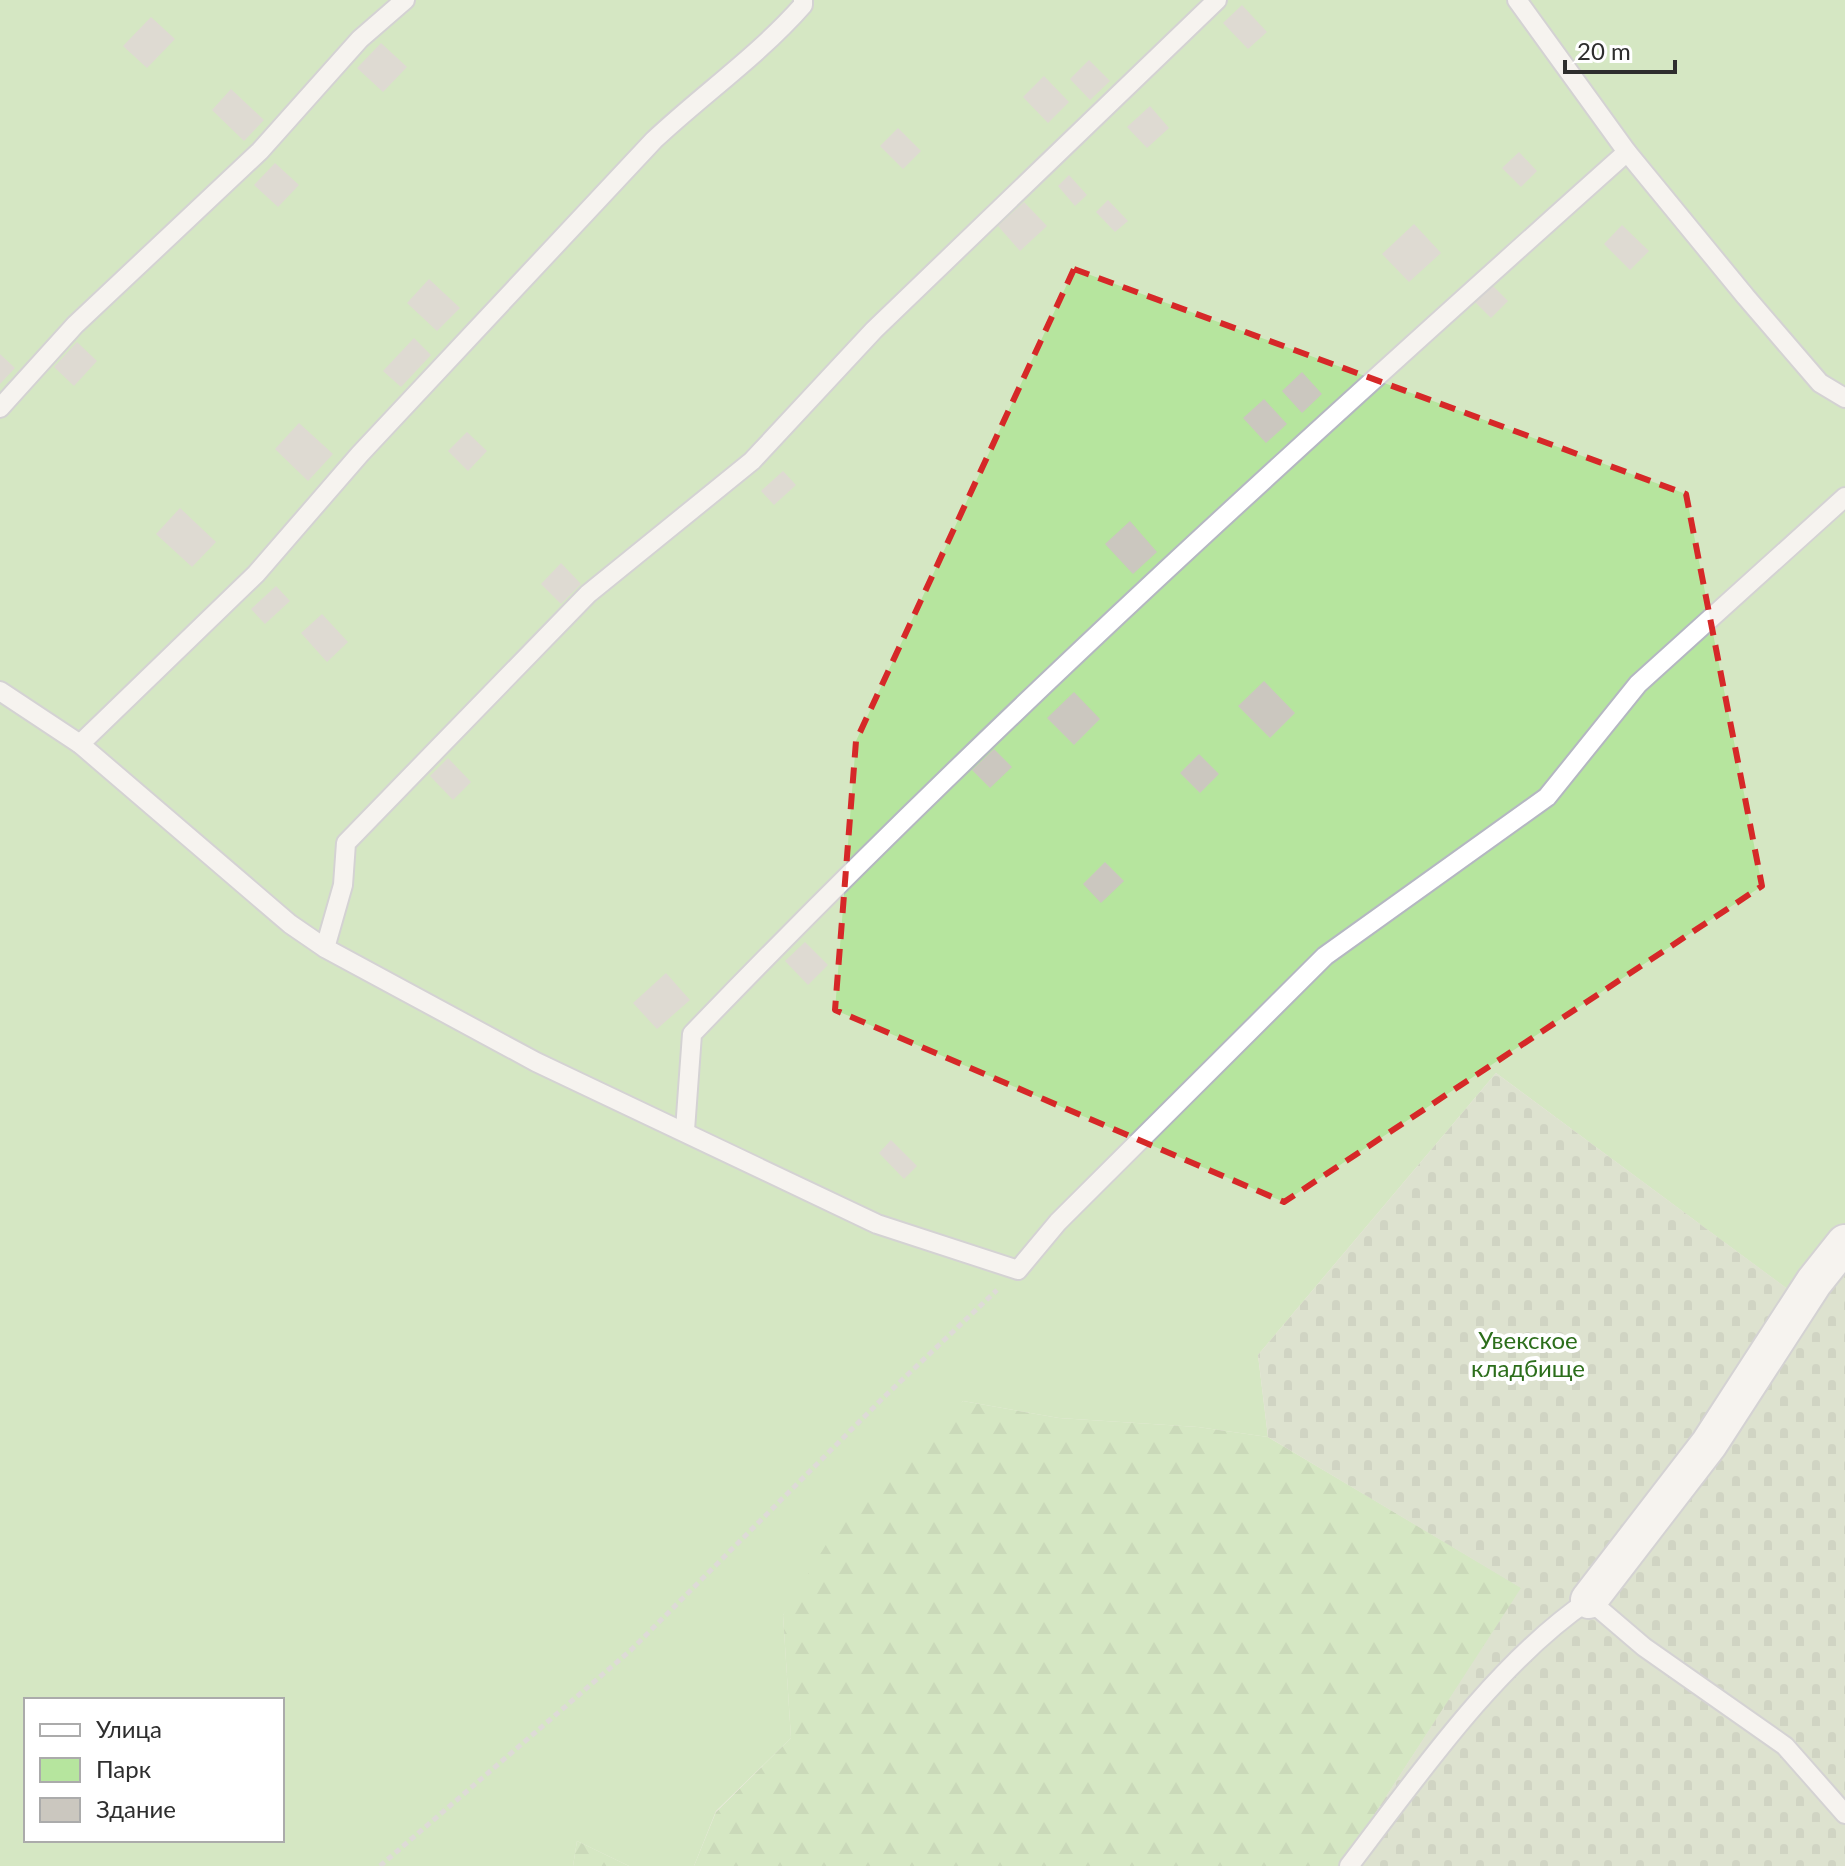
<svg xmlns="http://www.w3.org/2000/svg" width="1845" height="1866" viewBox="0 0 1845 1866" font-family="Lato,sans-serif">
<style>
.green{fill:#b6e59e;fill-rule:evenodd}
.forest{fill:url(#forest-firs)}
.cemetery{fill:url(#cemetery-stones)}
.building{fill:#cbc7bf}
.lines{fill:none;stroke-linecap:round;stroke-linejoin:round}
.lane-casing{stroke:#b4b7c1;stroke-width:22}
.street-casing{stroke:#b4b7c1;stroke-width:40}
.path{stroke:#c9c9c9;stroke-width:5;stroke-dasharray:6 4;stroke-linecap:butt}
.lane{stroke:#fff;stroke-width:18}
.street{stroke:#fff;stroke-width:36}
.marked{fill:none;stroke:#d62828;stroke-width:6;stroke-dasharray:16 10;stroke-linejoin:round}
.labels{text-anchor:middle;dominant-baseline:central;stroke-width:8;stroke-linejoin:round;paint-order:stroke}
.park-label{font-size:24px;fill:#2c6e1b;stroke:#fff}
</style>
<defs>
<pattern id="forest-firs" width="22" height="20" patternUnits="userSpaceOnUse" patternTransform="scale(2)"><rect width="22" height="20" fill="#b6e59e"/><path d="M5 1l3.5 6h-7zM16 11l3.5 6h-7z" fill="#9dc588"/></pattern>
<pattern id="cemetery-stones" width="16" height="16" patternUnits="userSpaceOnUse" patternTransform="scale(2)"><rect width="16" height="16" fill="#c8d9b8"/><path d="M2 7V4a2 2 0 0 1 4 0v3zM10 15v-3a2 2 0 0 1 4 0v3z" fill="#acbb9e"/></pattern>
</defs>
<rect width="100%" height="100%" fill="#efe9e1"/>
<!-- green -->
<path class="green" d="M 0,0 L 1845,0 L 1845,1230 L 1790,1291 L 1496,1073 L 1258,1355 L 1268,1437 L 1198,1427 L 1059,1418 L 963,1401 L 783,1615 L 791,1738 L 716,1811 L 694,1866 L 629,1866 L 577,1841 L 573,1866 L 0,1866 ZM 26,1700 L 282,1700 L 282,1840 L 26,1840 Z"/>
<!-- forest -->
<g class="forest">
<polygon points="963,1401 1059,1418 1198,1427 1268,1437 1522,1588 1341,1866 694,1866 716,1812 791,1738 783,1615 860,1489"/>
<polygon points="577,1841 629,1866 573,1866"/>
</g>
<!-- cemetery -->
<polygon class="cemetery" points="1496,1073 1789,1290 1845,1230 1845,1866 1341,1866 1521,1588 1268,1437 1258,1355"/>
<!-- building -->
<g class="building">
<polygon points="1242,5 1267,32 1248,49 1223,23"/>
<polygon points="151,17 175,39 147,68 123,46"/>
<polygon points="381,43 407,67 383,92 357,68"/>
<polygon points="1089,60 1110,81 1090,100 1070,79"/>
<polygon points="1044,76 1069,102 1048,123 1023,97"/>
<polygon points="231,89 264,120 244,141 212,110"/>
<polygon points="1150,106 1169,128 1147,148 1127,127"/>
<polygon points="898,128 921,151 903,169 880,146"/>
<polygon points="1519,152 1537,171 1521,187 1502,168"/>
<polygon points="275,163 299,185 278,207 254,185"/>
<polygon points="1069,175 1087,195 1075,206 1058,186"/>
<polygon points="1108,200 1128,221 1115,232 1096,212"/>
<polygon points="1024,202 1047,226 1020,251 998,226"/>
<polygon points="1414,224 1441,253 1409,282 1382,254"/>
<polygon points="1622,225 1649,251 1630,270 1604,244"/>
<polygon points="429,279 460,308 437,331 407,303"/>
<polygon points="1492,285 1508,301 1491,318 1475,302"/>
<polygon points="414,338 431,355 401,387 383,371"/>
<polygon points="77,342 97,361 74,386 54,367"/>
<polygon points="0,354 15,368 0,384"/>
<polygon points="1302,372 1322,394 1302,413 1282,391"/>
<polygon points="1264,399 1287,424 1266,443 1243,418"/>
<polygon points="299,423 333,454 308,481 275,449"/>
<polygon points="467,432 487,451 468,471 448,451"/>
<polygon points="783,471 796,485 774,505 761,491"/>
<polygon points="180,508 216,542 192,567 156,534"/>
<polygon points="1130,521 1157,552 1133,574 1105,544"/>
<polygon points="561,563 581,584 561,604 541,584"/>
<polygon points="276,586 290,601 265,624 251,609"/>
<polygon points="322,614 348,642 327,662 301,633"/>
<polygon points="1264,681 1295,713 1270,738 1238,706"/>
<polygon points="1074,692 1100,719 1074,745 1047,718"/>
<polygon points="994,749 1012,767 990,788 972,770"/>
<polygon points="1199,754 1219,774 1200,793 1180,773"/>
<polygon points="448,758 471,782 453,800 430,776"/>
<polygon points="1105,862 1124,881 1101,903 1083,884"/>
<polygon points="805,942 828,965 808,985 785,961"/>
<polygon points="666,973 690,1000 657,1029 633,1003"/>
<polygon points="891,1140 917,1166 904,1179 879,1153"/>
</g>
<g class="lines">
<!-- lane casing -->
<g class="lane-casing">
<g id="lane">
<polyline points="1517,0 1627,152 1746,297 1820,383 1845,398"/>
<polyline points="0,408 75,325 260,151 360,39 405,0"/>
<polyline points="0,691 80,744 290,924 325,948 536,1062 877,1224 1018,1270 1058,1222 1325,956 1547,797 1638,684 1845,497"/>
<path d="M 80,744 L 256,574 L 360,454 L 654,140 C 703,94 758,56 803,5 L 803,0"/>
<polyline points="325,948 343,885 346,843 588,594 752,461 874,330 1217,0"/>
<path d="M 685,1130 L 692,1034 C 989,725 1308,437 1627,152"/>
<path d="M 1349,1866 C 1417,1777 1497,1662 1589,1600 L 1644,1647 L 1785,1746 L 1845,1814"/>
</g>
</g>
<!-- street casing -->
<g class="street-casing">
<polyline id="street" points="1589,1600 1709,1444 1814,1282 1845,1243"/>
</g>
<!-- path -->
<polyline class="path" points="380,1866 631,1650 883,1398 997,1290"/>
<!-- lane -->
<use href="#lane" class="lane"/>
<!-- street -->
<use href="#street" class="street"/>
</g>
<!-- marked area -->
<path d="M0 0H1845V1866H0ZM 1074,269 L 1686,494 L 1762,886 L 1284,1202 L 835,1010 L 856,741 Z" fill="#efe9e1" fill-opacity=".55" fill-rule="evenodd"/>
<path class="marked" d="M 1074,269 L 1686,494 L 1762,886 L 1284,1202 L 835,1010 L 856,741 Z"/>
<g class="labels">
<!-- park labels -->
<g class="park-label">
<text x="1528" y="1339">Увекское<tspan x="1528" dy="28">кладбище</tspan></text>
</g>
</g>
<!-- legend -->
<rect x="24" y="1698" width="260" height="144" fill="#ffffff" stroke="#ababab" stroke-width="2"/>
<rect x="40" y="1724" width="40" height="12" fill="#ffffff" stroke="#ababab" stroke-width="2"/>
<text x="96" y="1738" font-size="24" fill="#2e2e2e">Улица</text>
<rect x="40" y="1758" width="40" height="24" fill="#b6e59e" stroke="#ababab" stroke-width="2"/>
<text x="96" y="1778" font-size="24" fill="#2e2e2e">Парк</text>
<rect x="40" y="1798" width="40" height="24" fill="#cbc7bf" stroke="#ababab" stroke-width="2"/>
<text x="96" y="1818" font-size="24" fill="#2e2e2e">Здание</text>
<!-- scale -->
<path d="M1565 60v12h110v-12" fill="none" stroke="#2e2e2e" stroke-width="4"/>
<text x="1577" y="60" font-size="24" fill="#2e2e2e" stroke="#ffffff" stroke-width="6" paint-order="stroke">20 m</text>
</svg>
